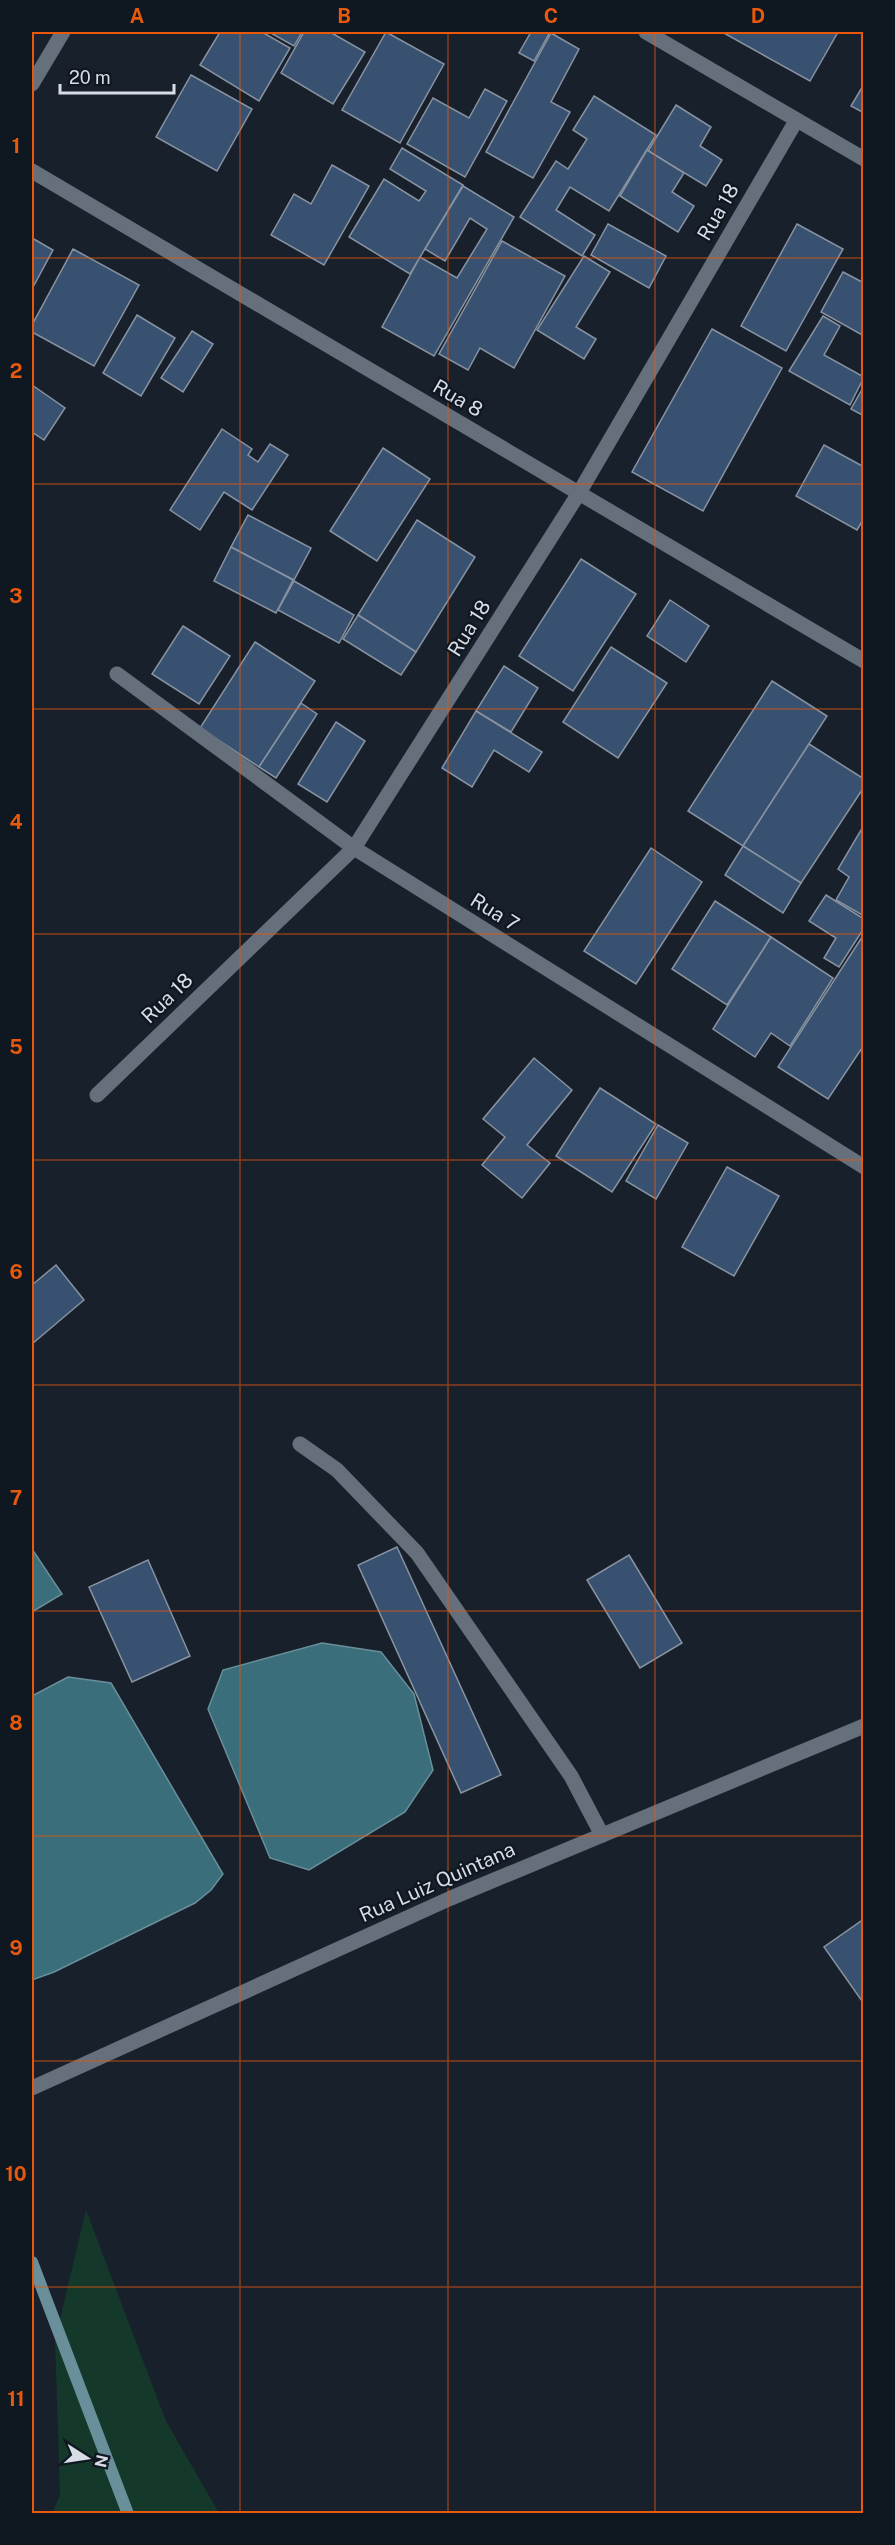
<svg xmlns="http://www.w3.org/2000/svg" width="895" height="2545" viewBox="0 0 895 2545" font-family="'Public Sans',sans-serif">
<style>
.green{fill:#14382a}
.water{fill:#396e7a;stroke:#698f9a;stroke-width:1.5}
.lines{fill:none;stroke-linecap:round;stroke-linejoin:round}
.stream{stroke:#698f9a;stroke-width:12}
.building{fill:#395170;stroke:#8893a1;stroke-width:1.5}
.lane{stroke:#66707d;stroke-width:15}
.street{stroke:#66707d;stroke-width:15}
.grid{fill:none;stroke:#e8590c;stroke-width:1.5;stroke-opacity:0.55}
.labels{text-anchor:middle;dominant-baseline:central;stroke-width:4.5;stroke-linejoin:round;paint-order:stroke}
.street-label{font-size:20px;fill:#d8dde5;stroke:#0f1721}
.neatline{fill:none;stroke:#e8590c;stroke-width:2}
.grid-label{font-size:20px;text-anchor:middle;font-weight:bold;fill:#e8590c}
</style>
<rect width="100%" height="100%" fill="#18202b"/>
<!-- green -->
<polygon class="green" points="86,2210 166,2421 219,2513 52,2513 60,2495 55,2340"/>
<!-- water -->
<g class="water">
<polygon points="32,1549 62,1594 32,1612"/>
<polygon points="322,1643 381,1652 414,1694 433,1770 405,1812 309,1870 270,1858 208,1709 223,1670"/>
<polygon points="68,1677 111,1683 223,1874 211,1890 195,1903 54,1972 32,1980 32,1696"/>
</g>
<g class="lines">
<!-- stream -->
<polyline class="stream" points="32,2262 128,2514"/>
</g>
<!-- building -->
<g class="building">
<polygon points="220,32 262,32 290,48 259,101 200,65"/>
<polygon points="269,32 302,32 294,46"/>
<polygon points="304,32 330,32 365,52 333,104 281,73"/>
<polygon points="386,32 444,64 400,143 342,110"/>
<polygon points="531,32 550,32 534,61 519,53"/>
<polygon points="722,32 838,32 810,81"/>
<polygon points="551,33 579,49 551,102 570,112 533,178 486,152"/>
<polygon points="191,75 252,109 217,171 156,137"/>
<polygon points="864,84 864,113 851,106"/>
<polygon points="485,89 507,101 465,177 407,144 433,98 469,118"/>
<polygon points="594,96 656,135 609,211 570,187 556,210 595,235 582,256 520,217 556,161 568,169 587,139 573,130"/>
<polygon points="676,105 711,127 700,146 722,160 706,186 648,151"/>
<polygon points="402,148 463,185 410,274 349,237 384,179 419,201 426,191 390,169"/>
<polygon points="647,150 684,173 672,192 694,206 678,232 620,196"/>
<polygon points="332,165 369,186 324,265 271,235 294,194 311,204"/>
<polygon points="463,186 514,217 434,356 382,327 420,257 457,278 487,229 470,218 445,261 425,249"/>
<polygon points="608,224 666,256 649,288 591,255"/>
<polygon points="797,224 843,249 786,351 741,326"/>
<polygon points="32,238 53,250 32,289"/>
<polygon points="502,241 565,276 514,368 480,348 468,370 439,354"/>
<polygon points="73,249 139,285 94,366 32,332 32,325"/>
<polygon points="584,256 610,272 576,327 596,339 584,359 537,330"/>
<polygon points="843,272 864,283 864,336 821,312"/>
<polygon points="137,315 175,338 141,396 103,373"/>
<polygon points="823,316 840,326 824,355 864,377 850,405 789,371"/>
<polygon points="712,329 782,368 703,511 632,472"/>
<polygon points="192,331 213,344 183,392 161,378"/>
<polygon points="32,385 65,408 44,440 32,432"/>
<polygon points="864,386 864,416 851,409"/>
<polygon points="222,429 252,449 248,455 258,462 270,444 288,455 252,510 224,492 200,530 170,510"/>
<polygon points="824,445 864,467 864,518 857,530 796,496"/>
<polygon points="383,448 430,479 377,561 330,531"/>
<polygon points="248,515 311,548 294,580 231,547"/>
<polygon points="417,520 475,557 416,652 358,615"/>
<polygon points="231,547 293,580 276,613 214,581"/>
<polygon points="581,559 636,594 573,691 519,656"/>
<polygon points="294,581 354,615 339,643 278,610"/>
<polygon points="670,600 709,626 686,662 647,636"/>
<polygon points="358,615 416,652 401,675 343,639"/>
<polygon points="183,626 230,656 199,704 152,674"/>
<polygon points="255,642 315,681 259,767 200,728"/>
<polygon points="611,647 667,683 618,758 563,722"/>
<polygon points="504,666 538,688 511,732 476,711"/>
<polygon points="772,681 827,716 743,846 688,811"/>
<polygon points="301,703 317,714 276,778 259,767"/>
<polygon points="476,711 542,752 529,772 494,750 472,787 442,768"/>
<polygon points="336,722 365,741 327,802 298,784"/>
<polygon points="809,744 864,779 864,787 801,883 743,846"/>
<polygon points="864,825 864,916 836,900 849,877 838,869"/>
<polygon points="743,846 801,883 783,913 725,875"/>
<polygon points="651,848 702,882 636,984 584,951"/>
<polygon points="826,895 864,919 864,928 839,967 824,958 836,938 809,921"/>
<polygon points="715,901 771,937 727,1005 672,969"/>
<polygon points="864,934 864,1045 828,1099 778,1067"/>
<polygon points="771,937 833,978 790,1046 771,1033 755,1057 713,1029"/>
<polygon points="534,1058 572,1090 527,1145 550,1163 522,1198 482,1165 505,1137 483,1119"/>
<polygon points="600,1088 656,1124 612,1192 556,1156"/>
<polygon points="658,1125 688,1143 656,1199 626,1181"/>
<polygon points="727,1167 779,1196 734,1276 682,1247"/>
<polygon points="56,1265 84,1300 32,1344 32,1285"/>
<polygon points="397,1547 501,1775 461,1793 358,1565"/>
<polygon points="629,1555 682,1643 640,1668 587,1580"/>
<polygon points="148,1560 190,1656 132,1682 89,1587"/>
<polygon points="864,1919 864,2004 824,1947"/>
</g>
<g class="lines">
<!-- lane -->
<polyline class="lane" points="300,1444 337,1470 417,1553 571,1776 602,1835"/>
<!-- street -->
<g class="street">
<polyline points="646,32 864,159"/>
<polyline points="32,84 63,32"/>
<polyline points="32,171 864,661"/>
<polyline points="117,674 354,848 864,1167"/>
<polyline points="97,1095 354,848 579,493 796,121"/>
<polyline points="32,2088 451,1898 864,1726"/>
</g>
</g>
<!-- grid -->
<path class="grid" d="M 240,32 L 240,2514M 448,32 L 448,2514M 655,32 L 655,2514M 32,258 L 864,258M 32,484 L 864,484M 32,709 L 864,709M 32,934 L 864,934M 32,1160 L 864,1160M 32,1385 L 864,1385M 32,1611 L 864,1611M 32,1836 L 864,1836M 32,2061 L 864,2061M 32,2287 L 864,2287"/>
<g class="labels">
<!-- street labels -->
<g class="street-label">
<text transform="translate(718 212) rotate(-60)">Rua 18</text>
<text transform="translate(458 398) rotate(30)">Rua 8</text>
<text transform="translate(469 628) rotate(-58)">Rua 18</text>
<text transform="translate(495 912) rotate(32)">Rua 7</text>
<text transform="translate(167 998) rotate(-44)">Rua 18</text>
<text transform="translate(437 1882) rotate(-24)">Rua Luiz Quintana</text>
</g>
</g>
<!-- border -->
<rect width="895" height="2545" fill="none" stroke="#0f1721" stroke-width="66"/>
<!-- north arrow -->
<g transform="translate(87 2458) rotate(102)" stroke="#0f1721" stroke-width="4.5" paint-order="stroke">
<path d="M0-4.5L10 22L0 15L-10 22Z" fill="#d8dde5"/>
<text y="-9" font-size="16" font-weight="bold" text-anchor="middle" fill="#d8dde5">N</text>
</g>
<!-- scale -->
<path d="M60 84v9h114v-9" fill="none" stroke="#d8dde5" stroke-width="3"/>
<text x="69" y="84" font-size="18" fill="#d8dde5" stroke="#0f1721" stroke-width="4.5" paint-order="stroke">20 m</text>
<rect x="33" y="33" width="829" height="2479" class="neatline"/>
<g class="grid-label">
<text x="137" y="23">A</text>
<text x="344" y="23">B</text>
<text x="551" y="23">C</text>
<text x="758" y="23">D</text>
<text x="16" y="153">1</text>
<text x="16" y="378">2</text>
<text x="16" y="603">3</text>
<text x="16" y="829">4</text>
<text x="16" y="1054">5</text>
<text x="16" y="1279">6</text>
<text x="16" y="1505">7</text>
<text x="16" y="1730">8</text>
<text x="16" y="1955">9</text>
<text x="16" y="2181">10</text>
<text x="16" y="2406">11</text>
</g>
</svg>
